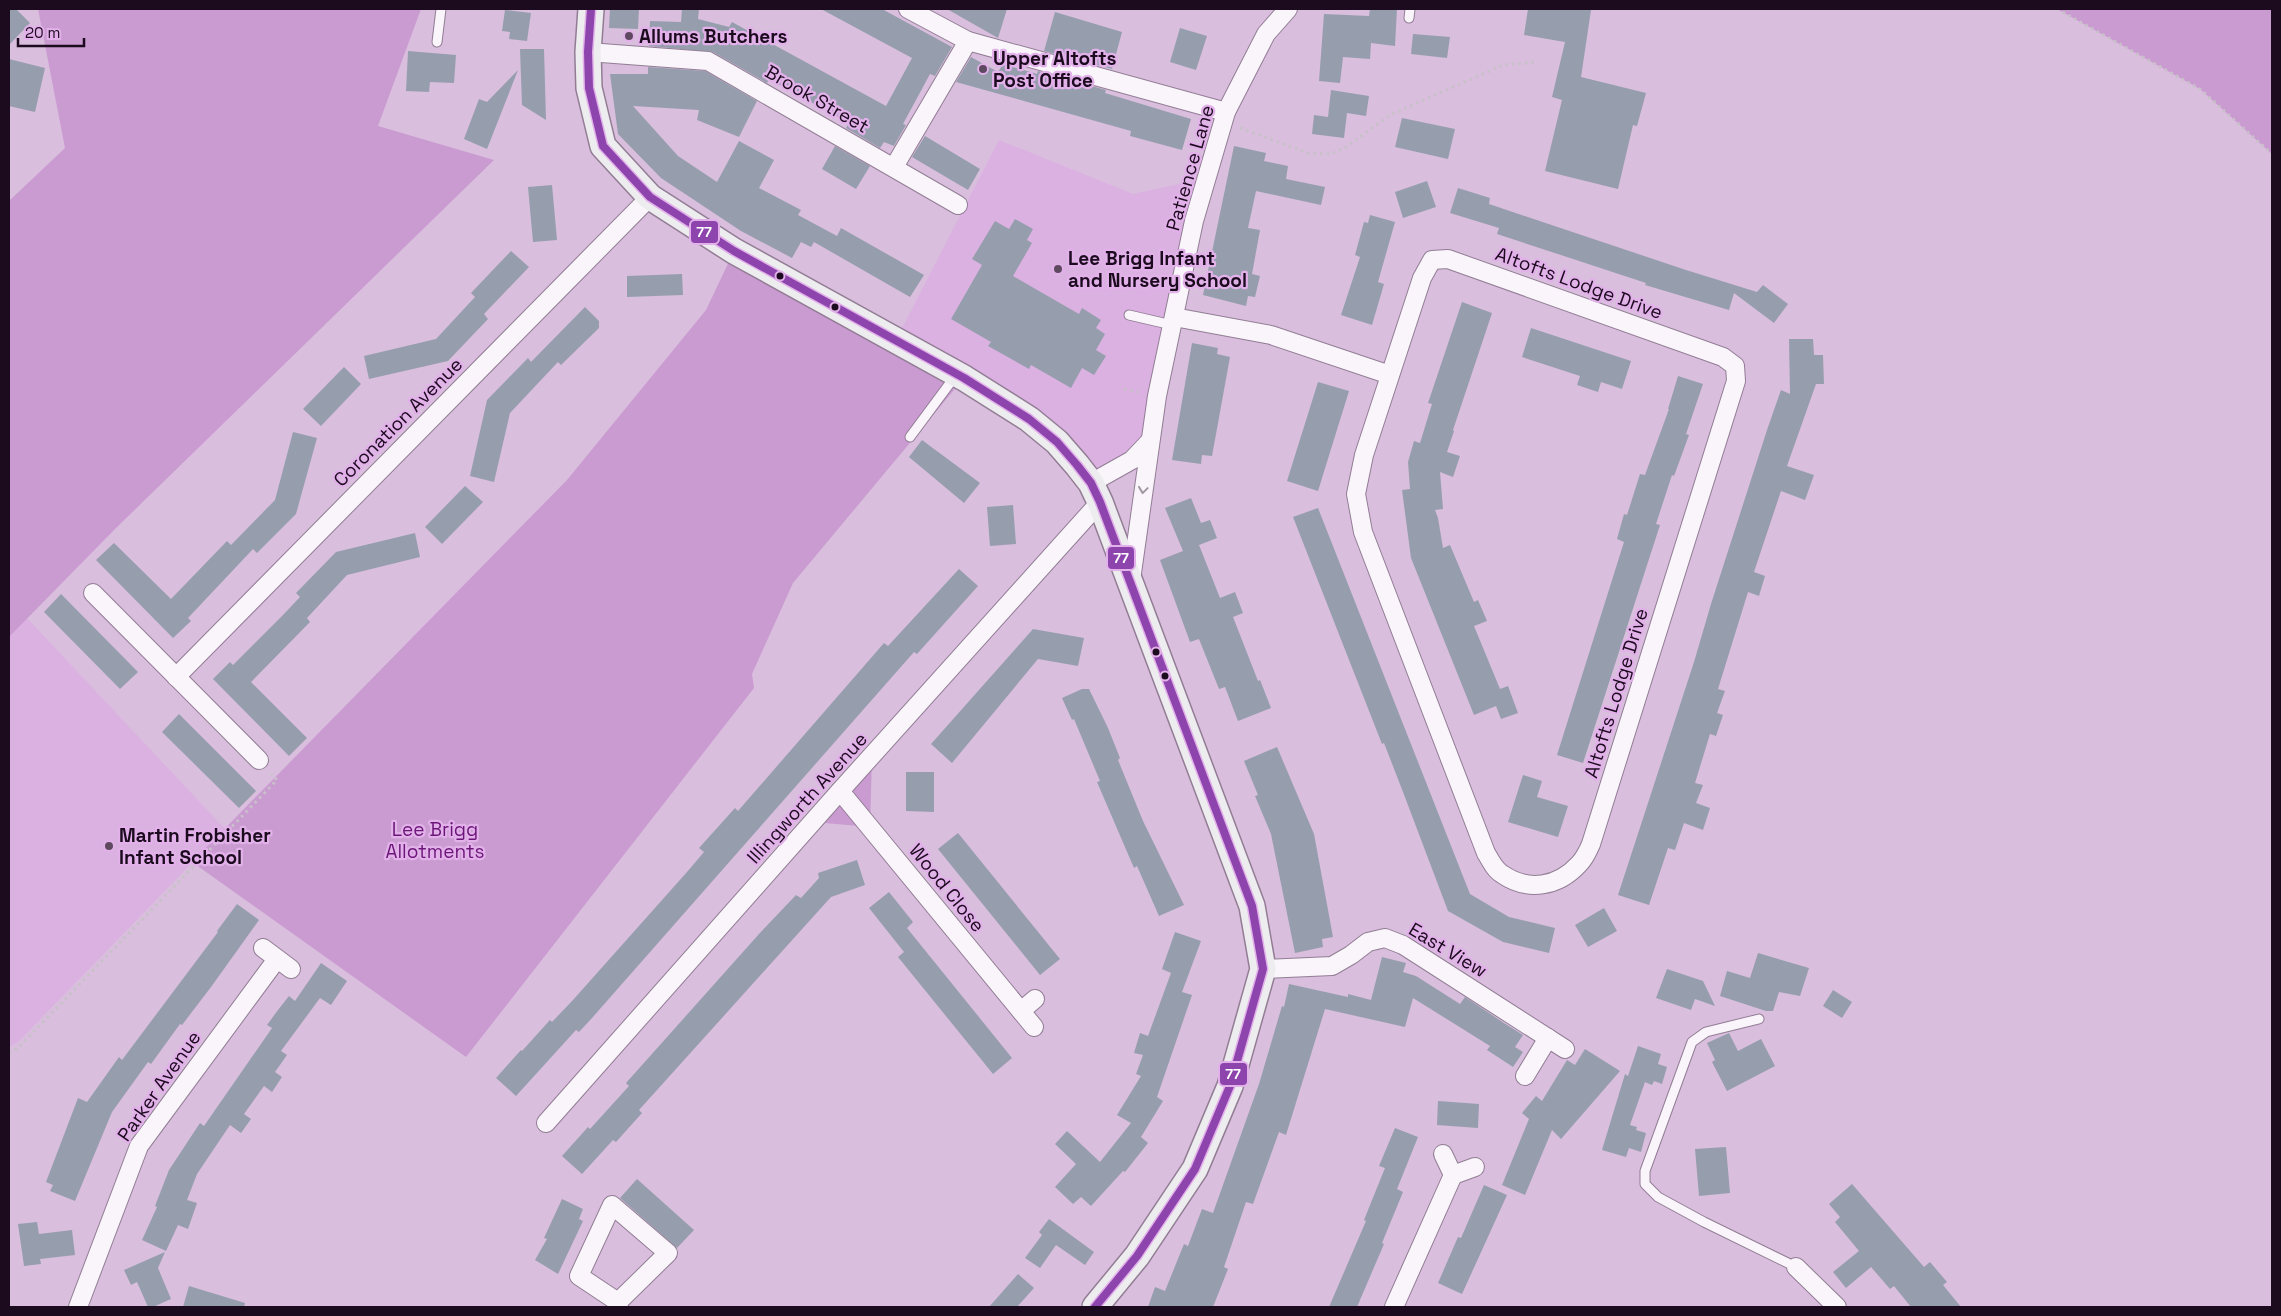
<svg xmlns="http://www.w3.org/2000/svg" width="2281" height="1316" viewBox="0 0 2281 1316" font-family="'Space Grotesk',sans-serif">
<style>
.built{fill:#dbb1e1}
.green{fill:#ca9bd1}
.building{fill:#969eae}
.lines{fill:none;stroke-linecap:round;stroke-linejoin:round}
.lane-casing{stroke:#927d95;stroke-width:11}
.street-casing{stroke:#927d95;stroke-width:20}
.secondary-casing{stroke:#927d95;stroke-width:28}
.path{stroke:#c9c1c9;stroke-width:3;stroke-dasharray:2.5 4;stroke-linecap:butt}
.lane{stroke:#f9f5fa;stroke-width:9}
.street{stroke:#f9f5fa;stroke-width:18}
.secondary{stroke:#edecee;stroke-width:25}
.bus-1-casing{stroke:#e2b1ea;stroke-width:11}
.bus-1{stroke:#8e44ad;stroke-width:8}
.oneway{stroke:#a197a2}
.poi-dot{fill:#5e4961;stroke:#e2b1ea;stroke-width:2}
.bus-dot{fill:#1c0a1e;stroke:#e2b1ea;stroke-width:2}
.labels{text-anchor:middle;dominant-baseline:central;stroke-width:4.5;stroke-linejoin:round;paint-order:stroke}
.poi-label{font-size:19px;font-weight:bold;fill:#1c0a1e;stroke:#e2b1ea;text-anchor:start}
.street-label{font-size:19px;fill:#1c0a1e;stroke:#e2b1ea}
.park-label{font-size:19px;fill:#6c1679;stroke:#e2b1ea}
.line-badge{stroke:#e2b1ea;stroke-width:2}
.badge-label{font-size:14px;text-anchor:middle;font-weight:bold;fill:#fff}
</style>
<rect width="100%" height="100%" fill="#d9bedd"/>
<!-- built -->
<g class="built">
<polygon points="999,140 1133,194 1207,178 1149,442 1091,483 1077,465 896,340"/>
<polygon points="25,616 225,829 18,1042 9,1047 9,633"/>
</g>
<!-- green -->
<g class="green">
<polygon points="38,9 421,9 378,126 494,160 115,529 9,637 9,201 65,148"/>
<polygon points="2057,9 2272,9 2272,154 2200,89"/>
<polygon points="734,251 964,378 793,583 752,674 754,688 466,1057 192,862 567,480 706,310"/>
<polygon points="872,756 870,827 813,822"/>
</g>
<!-- building -->
<g class="building">
<polygon points="9,9 16,9 30,23 9,45"/>
<polygon points="610,9 639,9 638,29 609,28"/>
<polygon points="682,9 699,9 698,19 729,27 732,22 886,106 912,58 821,9 882,9 952,47 935,76 930,74 903,124 906,125 894,146 884,142 880,148 846,128 849,123 769,79 767,83 713,52 649,46 650,21 681,22"/>
<polygon points="947,9 1007,9 998,38"/>
<polygon points="1370,9 1397,9 1395,46 1371,43 1370,59 1343,57 1340,83 1319,81 1324,14 1369,16"/>
<polygon points="1528,9 1591,10 1581,77 1646,93 1637,126 1633,125 1618,189 1545,171 1562,100 1552,97 1565,42 1524,35"/>
<polygon points="505,10 531,13 527,41 509,39 510,32 502,31"/>
<polygon points="1055,12 1122,32 1112,69 1044,51"/>
<polygon points="1180,28 1207,36 1196,70 1170,62"/>
<polygon points="1413,34 1450,37 1447,58 1411,54"/>
<polygon points="520,49 544,49 546,120 522,105"/>
<polygon points="408,51 456,55 454,83 430,82 429,92 406,91"/>
<polygon points="971,57 998,72 1003,64 1037,74 1038,71 1106,90 1105,93 1191,119 1182,150 1130,136 1131,131 956,82"/>
<polygon points="9,59 45,68 35,112 9,106"/>
<polygon points="648,67 705,71 757,101 739,137 697,120 699,110 633,106 678,156 717,182 739,141 774,160 759,188 801,210 798,215 837,236 841,228 924,275 910,297 814,242 811,247 801,242 792,258 741,231 661,178 618,134 610,74 648,74"/>
<polygon points="518,70 487,149 464,139 479,99 487,102"/>
<polygon points="1331,90 1369,96 1366,116 1347,113 1344,138 1312,134 1314,115 1328,117"/>
<polygon points="1402,118 1455,129 1448,159 1395,147"/>
<polygon points="925,136 980,169 968,190 912,157"/>
<polygon points="835,146 870,166 856,189 822,169"/>
<polygon points="1234,146 1266,153 1264,161 1288,166 1286,179 1325,187 1321,205 1256,191 1248,228 1260,230 1252,274 1260,276 1255,297 1248,296 1246,306 1203,295"/>
<polygon points="1427,181 1436,207 1403,218 1395,192"/>
<polygon points="552,185 557,240 533,242 528,187"/>
<polygon points="1458,188 1490,198 1489,204 1686,270 1757,292 1763,285 1788,304 1774,323 1734,293 1729,310 1645,285 1646,283 1497,234 1499,228 1450,213"/>
<polygon points="1370,215 1395,222 1378,282 1384,284 1372,325 1341,315 1360,257 1355,255 1364,222 1368,223"/>
<polygon points="1015,219 1033,229 1027,240 1032,243 1013,276 1079,314 1082,308 1101,320 1096,328 1105,334 1096,350 1106,356 1094,375 1082,368 1071,388 1031,365 1029,369 988,346 991,342 951,319 982,265 972,259 995,221 1009,229"/>
<polygon points="511,251 529,267 484,314 488,319 448,361 369,379 364,356 436,339 475,297 471,293"/>
<polygon points="682,274 683,295 627,297 627,276"/>
<polygon points="1462,302 1492,313 1453,430 1454,431 1447,452 1460,456 1453,477 1440,472 1443,509 1435,510 1438,518 1443,548 1450,545 1474,602 1478,600 1487,621 1474,626 1500,689 1508,686 1518,713 1501,719 1496,706 1474,715 1411,558 1402,490 1410,489 1408,462 1414,441 1420,443 1432,404 1428,403"/>
<polygon points="585,307 599,321 599,328 561,365 558,362 510,413 494,482 470,476 487,400 528,358 531,362"/>
<polygon points="1531,328 1631,361 1622,389 1601,382 1598,392 1577,385 1580,376 1522,357"/>
<polygon points="1789,339 1813,339 1814,355 1823,355 1824,384 1816,384 1787,466 1814,475 1805,500 1781,491 1754,572 1765,576 1759,596 1748,592 1718,689 1725,691 1717,713 1723,715 1716,736 1710,734 1695,783 1703,785 1696,803 1710,808 1703,830 1684,823 1675,850 1668,848 1649,905 1618,895 1694,662 1711,604 1767,430 1781,390 1790,394"/>
<polygon points="1192,343 1218,348 1217,354 1230,357 1212,456 1202,455 1201,464 1172,460"/>
<polygon points="344,367 361,384 321,426 303,409"/>
<polygon points="1678,376 1703,384 1686,434 1689,435 1674,476 1672,475 1656,524 1660,525 1583,763 1557,755 1624,542 1617,539 1624,514 1627,515 1640,474 1645,475 1669,409 1668,409"/>
<polygon points="1318,382 1349,391 1318,491 1287,481"/>
<polygon points="293,432 317,438 296,514 257,553 253,549 188,618 191,621 173,638 96,560 114,543 171,599 227,541 231,545 275,500"/>
<polygon points="922,440 980,483 964,503 909,457"/>
<polygon points="465,486 483,502 442,544 425,527"/>
<polygon points="1191,498 1201,523 1210,520 1217,538 1199,545 1220,598 1235,592 1243,613 1233,617 1258,681 1260,680 1271,708 1238,721 1225,687 1219,689 1199,639 1190,642 1160,560 1183,551 1165,508"/>
<polygon points="1013,505 1016,544 990,546 987,507"/>
<polygon points="1318,508 1470,894 1509,917 1555,928 1549,953 1503,942 1448,911 1403,792 1384,743 1382,744 1293,517"/>
<polygon points="415,533 420,557 347,575 307,618 310,622 251,682 307,738 289,756 213,679 230,662 233,665 283,615 300,597 296,593 336,552"/>
<polygon points="959,569 978,586 917,654 914,652 592,1018 579,1032 576,1030 516,1096 496,1078 521,1050 522,1051 550,1020 552,1022 573,1000 687,872 704,852 699,848 735,808 738,811 884,643 888,646"/>
<polygon points="61,594 138,672 120,689 44,612"/>
<polygon points="1033,629 1084,638 1078,666 1038,659 952,763 931,744"/>
<polygon points="1082,689 1089,689 1108,728 1120,758 1118,760 1143,821 1184,905 1159,916 1137,866 1134,868 1097,782 1100,781 1074,719 1072,720 1062,698"/>
<polygon points="179,714 256,791 239,808 162,732"/>
<polygon points="1277,747 1314,834 1333,937 1322,939 1323,947 1295,953 1271,834 1255,796 1258,795 1244,761"/>
<polygon points="906,772 934,772 934,812 906,811"/>
<polygon points="1523,775 1542,781 1537,797 1568,806 1558,837 1508,822"/>
<polygon points="958,833 1060,959 1040,975 938,849"/>
<polygon points="857,860 865,885 831,897 639,1110 642,1113 616,1142 613,1140 582,1174 562,1156 588,1127 590,1129 629,1086 626,1083 759,934 796,895 801,898 819,878 818,873"/>
<polygon points="889,892 913,922 907,928 1012,1058 993,1074 898,957 904,952 869,908"/>
<polygon points="237,904 259,920 211,987 182,1025 180,1024 151,1064 148,1062 112,1112 75,1201 50,1191 53,1185 46,1182 78,1098 87,1102 119,1057 122,1060 218,932 217,931"/>
<polygon points="1604,908 1617,931 1588,947 1575,925"/>
<polygon points="1175,932 1201,941 1182,992 1192,995 1157,1097 1163,1101 1141,1137 1148,1143 1125,1172 1123,1171 1091,1206 1081,1197 1073,1204 1055,1187 1076,1164 1055,1144 1067,1131 1100,1162 1131,1123 1117,1115 1141,1076 1136,1074 1143,1055 1134,1053 1140,1033 1148,1036 1171,973 1162,969"/>
<polygon points="1758,953 1809,968 1800,996 1779,992 1773,1011 1766,1011 1720,996 1727,971 1750,978"/>
<polygon points="1382,957 1406,963 1403,972 1416,976 1460,1004 1465,997 1504,1023 1523,1035 1515,1047 1523,1052 1513,1067 1487,1050 1490,1046 1413,998 1405,1027 1325,1009 1286,1135 1279,1132 1253,1204 1246,1202 1224,1267 1228,1269 1213,1307 1148,1307 1155,1287 1165,1291 1184,1244 1188,1246 1202,1209 1213,1213 1259,1084 1282,1006 1284,1007 1289,984 1348,997 1348,994 1371,1000"/>
<polygon points="321,963 347,981 331,1005 320,998 281,1051 287,1055 275,1072 282,1077 272,1092 264,1086 244,1114 251,1119 241,1133 230,1125 197,1174 187,1200 197,1203 188,1229 178,1225 166,1251 142,1240 157,1207 155,1206 169,1170 200,1123 204,1126 272,1028 267,1025 278,1010 289,996 295,1001"/>
<polygon points="1667,969 1703,981 1715,1006 1695,999 1691,1010 1656,998"/>
<polygon points="1833,990 1852,1002 1842,1018 1823,1006"/>
<polygon points="1729,1033 1738,1051 1761,1039 1775,1066 1727,1091 1712,1062 1715,1060 1707,1043"/>
<polygon points="1638,1046 1661,1054 1658,1064 1667,1067 1662,1084 1654,1081 1652,1085 1645,1082 1630,1125 1637,1127 1636,1130 1646,1133 1641,1152 1629,1148 1626,1157 1602,1150 1625,1074 1628,1076"/>
<polygon points="1585,1049 1620,1071 1561,1139 1552,1130 1525,1195 1502,1185 1529,1119 1522,1113 1536,1096 1542,1101 1567,1060 1575,1065"/>
<polygon points="1438,1101 1479,1104 1478,1128 1437,1125"/>
<polygon points="1395,1128 1418,1137 1397,1189 1403,1192 1382,1243 1384,1244 1357,1307 1329,1307 1366,1221 1364,1220 1385,1168 1379,1166"/>
<polygon points="1726,1147 1730,1193 1699,1196 1695,1149"/>
<polygon points="637,1179 694,1230 677,1248 620,1198"/>
<polygon points="1852,1184 1924,1267 1930,1262 1947,1282 1943,1285 1961,1307 1911,1307 1894,1286 1890,1289 1871,1267 1846,1288 1833,1272 1859,1251 1835,1222 1840,1217 1829,1204"/>
<polygon points="1484,1185 1507,1195 1462,1294 1438,1283 1458,1237 1461,1238"/>
<polygon points="562,1199 583,1209 579,1219 583,1221 558,1274 535,1260 547,1239 544,1238"/>
<polygon points="1049,1219 1094,1252 1085,1265 1056,1245 1040,1268 1025,1258 1042,1235 1039,1232"/>
<polygon points="37,1222 39,1234 72,1230 75,1255 40,1259 41,1264 24,1266 18,1224"/>
<polygon points="165,1252 158,1268 171,1299 153,1307 148,1307 137,1282 131,1285 124,1270"/>
<polygon points="1018,1274 1034,1288 1017,1307 989,1307"/>
<polygon points="189,1286 245,1303 244,1307 183,1307"/>
</g>
<g class="lines">
<!-- lane casing -->
<g class="lane-casing">
<g id="lane">
<polyline points="1409,18 1410,9"/>
<polyline points="437,42 441,9"/>
<polyline points="1129,315 1172,325"/>
<polyline points="910,437 956,375"/>
<polyline points="1759,1019 1706,1032 1692,1042 1645,1171 1645,1184 1658,1197 1704,1222 1796,1267"/>
</g>
</g>
<!-- street casing -->
<g class="street-casing">
<g id="street">
<polyline points="908,9 968,41 1226,112"/>
<polyline points="588,52 708,61 958,205"/>
<polyline points="894,167 968,41"/>
<path d="M 1448,259 L 1723,357 L 1735,366 L 1736,381 L 1591,844 C 1588,851 1584,859 1579,864 C 1558,887 1528,892 1502,874 C 1495,870 1490,860 1486,853 L 1363,532 L 1356,494 L 1364,455 L 1422,278 L 1432,260 Z"/>
<polyline points="1174,317 1271,335 1390,375"/>
<polyline points="1091,483 1132,460 1149,442"/>
<polyline points="1131,580 1157,396 1194,221 1226,112 1266,34 1288,9"/>
<polyline points="93,593 259,760"/>
<polyline points="176,677 650,197"/>
<polyline points="840,791 1034,1027"/>
<polyline points="263,948 291,969"/>
<polyline points="1263,969 1332,966 1351,955 1368,942 1385,938 1403,945 1565,1049"/>
<polyline points="1021,1011 1035,999"/>
<polyline points="1525,1076 1548,1038"/>
<polyline points="546,1123 840,791 1100,502"/>
<polyline points="1443,1154 1453,1175 1475,1167"/>
<polyline points="1796,1267 1837,1307"/>
<polyline points="618,1302 668,1253 612,1205 579,1276 618,1302 619,1307"/>
<polyline points="78,1307 139,1146 277,959"/>
<polyline points="1394,1307 1453,1175"/>
</g>
</g>
<!-- secondary casing -->
<g class="secondary-casing">
<polyline id="secondary" points="591,9 588,52 589,88 603,146 650,197 734,251 964,378 1029,419 1057,442 1077,465 1091,483 1100,502 1252,906 1263,969 1230,1086 1195,1169 1137,1256 1095,1307"/>
</g>
<!-- path -->
<g class="path">
<polyline points="2057,9 2200,89 2272,154"/>
<polyline points="1240,128 1308,153 1331,154 1346,147 1390,115 1503,65 1537,62"/>
<polyline points="1124,389 1138,392"/>
<polyline points="9,1053 18,1048 277,780 271,774"/>
</g>
<!-- lane -->
<use href="#lane" class="lane"/>
<!-- street -->
<use href="#street" class="street"/>
<!-- secondary -->
<use href="#secondary" class="secondary"/>
<!-- bus-1 casing -->
<g class="bus-1-casing">
<polyline id="bus-1" points="591,9 588,52 589,88 603,146 650,197 734,251 964,378 1029,419 1057,442 1077,465 1091,483 1100,502 1252,906 1263,969 1230,1086 1195,1169 1137,1256 1095,1307"/>
</g>
<!-- bus-1 -->
<use href="#bus-1" class="bus-1"/>
</g>
<!-- one-way arrows -->
<defs><path id="oneway-chevron" d="M-2-3.5L2.5 0L-2 3.5" fill="none" stroke-width="1.6" stroke-linecap="round" stroke-linejoin="round" transform="scale(1.25)"/></defs>
<use class="oneway" href="#oneway-chevron" transform="translate(1143 490) rotate(98)"/>
<!-- markers -->
<g class="poi-dot">
<circle cx="629" cy="36" r="5"/>
<circle cx="983" cy="69" r="5"/>
<circle cx="1058" cy="269" r="5"/>
<circle cx="109" cy="846" r="5"/>
</g>
<g class="bus-dot">
<circle cx="780" cy="276" r="4.5"/>
<circle cx="835" cy="307" r="4.5"/>
<circle cx="1156" cy="652" r="4.5"/>
<circle cx="1165" cy="676" r="4.5"/>
</g>
<g class="labels">
<!-- poi labels -->
<g class="poi-label">
<text x="639" y="36">Allums Butchers</text>
<text x="993" y="58">Upper Altofts<tspan x="993" dy="22">Post Office</tspan></text>
<text x="1068" y="258">Lee Brigg Infant<tspan x="1068" dy="22">and Nursery School</tspan></text>
<text x="119" y="835">Martin Frobisher<tspan x="119" dy="22">Infant School</tspan></text>
</g>
<!-- street labels -->
<g class="street-label">
<text transform="translate(817 99) rotate(30)">Brook Street</text>
<text transform="translate(1190 168) rotate(-74)">Patience Lane</text>
<text transform="translate(1579 283) rotate(20)">Altofts Lodge Drive</text>
<text transform="translate(398 422) rotate(-45)">Coronation Avenue</text>
<text transform="translate(1616 693) rotate(-73)">Altofts Lodge Drive</text>
<text transform="translate(807 798) rotate(-48)">Illingworth Avenue</text>
<text transform="translate(947 888) rotate(51)">Wood Close</text>
<text transform="translate(1448 950) rotate(31)">East View</text>
<text transform="translate(159 1086) rotate(-55)">Parker Avenue</text>
</g>
<!-- park labels -->
<g class="park-label">
<text x="435" y="829">Lee Brigg<tspan x="435" dy="22">Allotments</tspan></text>
</g>
</g>
<g class="line-badge">
<rect x="690" y="220" width="29" height="24" rx="5" fill="#8e44ad"/>
<rect x="1107" y="546" width="28" height="24" rx="5" fill="#8e44ad"/>
<rect x="1219" y="1062" width="29" height="24" rx="5" fill="#8e44ad"/>
</g>
<g class="badge-label">
<text x="704" y="237">77</text>
<text x="1121" y="563">77</text>
<text x="1233" y="1079">77</text>
</g>
<!-- border -->
<rect width="2281" height="1316" fill="none" stroke="#1c0a1e" stroke-width="20"/>
<!-- scale -->
<path d="M18 38v8h66v-8" fill="none" stroke="#1c0a1e" stroke-width="2.5"/>
<text x="25" y="38" font-size="15" fill="#1c0a1e" stroke="#e2b1ea" stroke-width="4" paint-order="stroke">20 m</text>
</svg>
